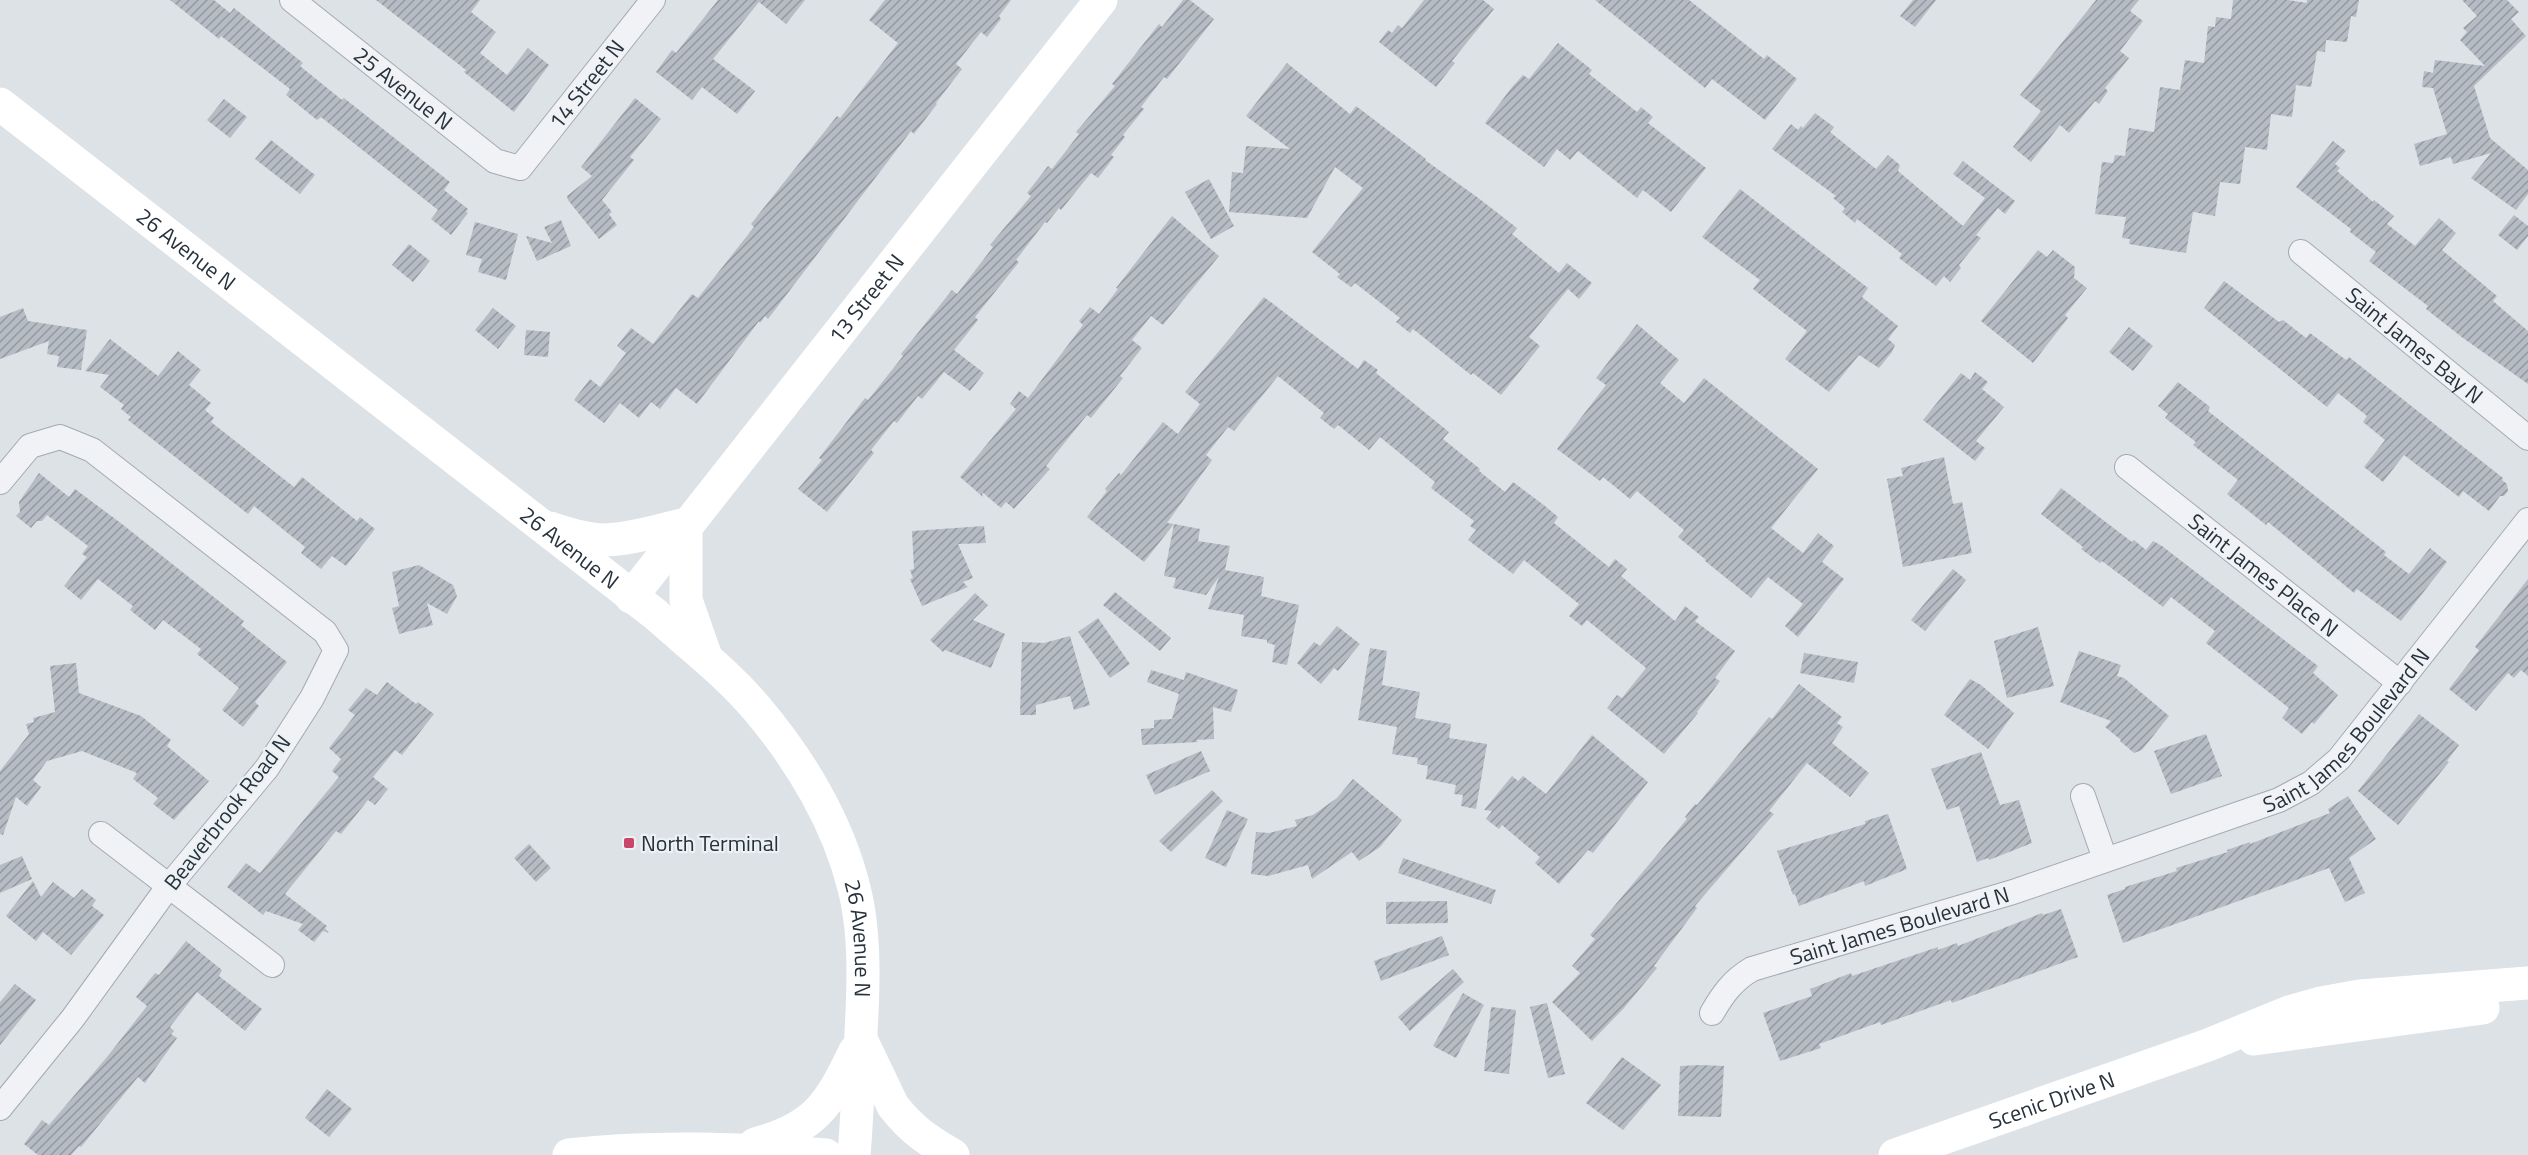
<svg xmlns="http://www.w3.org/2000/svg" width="2528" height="1155" viewBox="0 0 2528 1155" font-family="'Titillium Web',sans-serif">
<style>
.building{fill:url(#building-hatch)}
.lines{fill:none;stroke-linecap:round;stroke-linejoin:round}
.street-casing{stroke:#a3aab1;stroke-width:26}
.street{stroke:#f0f2f5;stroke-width:24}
.secondary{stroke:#fff;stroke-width:33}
.poi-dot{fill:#c9456a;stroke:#ecf1f4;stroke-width:2}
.labels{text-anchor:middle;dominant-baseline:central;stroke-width:4.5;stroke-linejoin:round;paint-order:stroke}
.street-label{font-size:22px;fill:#27323d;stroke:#ecf1f4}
.poi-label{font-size:22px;fill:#27323d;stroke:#ecf1f4;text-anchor:start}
</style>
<defs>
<pattern id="building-hatch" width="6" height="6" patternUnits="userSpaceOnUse" patternTransform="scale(1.5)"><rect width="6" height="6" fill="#b5bcc3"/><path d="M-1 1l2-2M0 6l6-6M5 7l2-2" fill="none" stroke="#9399a0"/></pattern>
</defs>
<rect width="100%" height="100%" fill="#dde2e7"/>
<!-- building -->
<g class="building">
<polygon points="170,0 214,0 230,13 234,8 303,63 300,66 342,100 344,98 450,182 444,190 468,209 466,212 468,213 451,235 431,219 438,210 321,117 317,120 286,95 290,89 221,36 219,39"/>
<polygon points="376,0 480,0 471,12 496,32 480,53 507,75 528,48 549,65 514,112 464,72 466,70"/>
<polygon points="718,0 805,0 786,24 759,2 713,59 755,91 737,114 702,87 692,100 656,72 672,50 676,53"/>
<polygon points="885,0 1011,0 999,16 1001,19 987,37 981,32 956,64 962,69 936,103 937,104 914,134 911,131 768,319 765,316 760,323 759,321 697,404 676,388 660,409 651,402 639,418 620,403 604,423 574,400 590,379 600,387 626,353 617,346 631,328 653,344 692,294 698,298 754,227 751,224 781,186 837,116 840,118 860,92 898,43 869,20"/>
<polygon points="1183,0 1190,0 1214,19 1167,79 1164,77 1141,107 1144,109 1123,135 1125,137 1111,155 1114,157 1098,178 1091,173 1061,210 1059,208 1047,223 1045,222 1016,260 1019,262 975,317 978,320 954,350 984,373 970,391 944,372 922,399 918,396 897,423 894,421 871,450 874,453 827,512 798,489 822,460 819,458 865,398 868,400 880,385 903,356 901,354 952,290 957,294 993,247 990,245 1031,196 1027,193 1048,166 1052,169 1079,134 1076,132 1115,86 1112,84 1159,24 1162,27"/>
<polygon points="1424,0 1483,0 1494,9 1452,61 1455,63 1436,87 1379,42 1388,30 1392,33 1398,25 1402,28"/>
<polygon points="1595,0 1689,0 1764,59 1767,55 1797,79 1765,120 1712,79 1705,88"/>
<polygon points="1913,0 1936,0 1915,27 1900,16"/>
<polygon points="2096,0 2139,0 2130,11 2143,21 2120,51 2129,58 2105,88 2108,91 2099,104 2095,101 2069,133 2060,125 2031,162 2013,147 2041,111 2020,95"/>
<polygon points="2233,0 2288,0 2307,3 2307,0 2359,0 2356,17 2351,16 2347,42 2326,40 2325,52 2317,51 2311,87 2296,85 2292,117 2271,114 2267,150 2245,147 2240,184 2220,182 2215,216 2193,212 2186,253 2129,244 2130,239 2122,238 2126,217 2095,214 2102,162 2113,163 2115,155 2125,156 2129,128 2154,132 2160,87 2180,90 2185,60 2204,63 2208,26 2215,27 2216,17 2231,19"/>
<polygon points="2462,0 2507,0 2519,12 2511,19 2526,36 2474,86 2490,138 2528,170 2528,194 2516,210 2471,178 2491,153 2453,164 2451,157 2420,166 2414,144 2447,134 2433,88 2422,87 2424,71 2433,73 2435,60 2485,66 2460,40 2467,32 2463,28 2477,16"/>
<polygon points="1558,43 1592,70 1589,74 1637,112 1641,107 1653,117 1648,123 1706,168 1671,212 1643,190 1637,198 1578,151 1570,160 1557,149 1544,167 1485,123 1512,87 1523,75 1529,79"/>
<polygon points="1287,63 1350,114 1356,106 1426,159 1425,160 1477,197 1517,228 1512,234 1559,273 1567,263 1592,283 1579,299 1568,289 1529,337 1540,346 1501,395 1473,373 1471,375 1413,329 1410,333 1396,322 1400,318 1355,283 1351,287 1337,277 1340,274 1312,252 1363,188 1335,167 1307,218 1229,212 1232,172 1243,173 1246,146 1290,149 1246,116"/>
<polygon points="635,98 661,119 630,157 634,160 602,200 612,212 609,214 617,225 599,239 568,200 567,196 592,176 581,167"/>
<polygon points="224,99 247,117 230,138 207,120"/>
<polygon points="1815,113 1834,127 1830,132 1876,169 1888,155 1900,165 1898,171 1963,226 1985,198 1953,174 1963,161 2015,201 2005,214 1998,208 1976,235 1981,238 1959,265 1961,268 1950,282 1944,276 1936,286 1899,258 1902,254 1857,219 1855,223 1842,212 1845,208 1833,198 1836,196 1772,149 1791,124 1798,130 1801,126 1803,128"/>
<polygon points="271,140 315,175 300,194 255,159"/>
<polygon points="2333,141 2346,151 2335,164 2340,168 2337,171 2373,202 2374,200 2394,216 2387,224 2415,246 2439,218 2456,233 2442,250 2497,296 2493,301 2528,331 2528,384 2463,338 2426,309 2428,306 2369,261 2376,252 2350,232 2351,229 2296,187"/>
<polygon points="1209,179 1234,226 1211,239 1185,192"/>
<polygon points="1740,189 1868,288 1862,297 1898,326 1888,339 1895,345 1892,352 1879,368 1859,355 1829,392 1785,359 1807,331 1753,289 1760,280 1702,237"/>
<polygon points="2514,215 2528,226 2528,236 2517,250 2498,235"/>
<polygon points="1172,216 1219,256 1163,325 1151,316 1132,340 1142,348 1120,376 1123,378 1091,418 1087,415 1046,466 1050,469 1014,509 1006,502 1001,508 982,492 983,497 960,477 1016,409 1010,404 1019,391 1028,398 1083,325 1079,321 1090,307 1099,314 1118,289 1116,288"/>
<polygon points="561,220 571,246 537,261 526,236 552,243 544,227"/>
<polygon points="475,222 518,234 506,280 478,272 482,259 466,255"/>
<polygon points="409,244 430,261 413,282 392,265"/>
<polygon points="2038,250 2047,257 2053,250 2075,267 2074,278 2087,288 2065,315 2068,318 2033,363 1981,321"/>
<polygon points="2224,281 2279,322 2283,320 2306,338 2310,333 2346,360 2349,357 2503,478 2502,480 2507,484 2508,491 2504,496 2500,496 2489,511 2463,491 2459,497 2404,455 2383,482 2364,467 2385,440 2363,422 2367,416 2338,393 2327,407 2204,308"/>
<polygon points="1264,297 1358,369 1364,360 1378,370 1376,373 1449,432 1443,439 1480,469 1479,471 1505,492 1513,482 1545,506 1558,517 1554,523 1609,567 1615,559 1627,569 1621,576 1675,621 1685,606 1699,617 1695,621 1735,651 1715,678 1720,681 1697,712 1698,713 1664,754 1607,708 1617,695 1622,698 1646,668 1587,620 1582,626 1569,616 1579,604 1524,560 1513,574 1468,540 1476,530 1470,526 1474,521 1431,488 1435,482 1380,437 1369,450 1338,425 1334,429 1320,418 1324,413 1278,376 1234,431 1228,427 1206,455 1212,460 1167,523 1174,524 1144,562 1087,517 1107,491 1105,489 1119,473 1121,475 1163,422 1178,434 1200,404 1185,392"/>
<polygon points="23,308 28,321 87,330 81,370 57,367 59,356 47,354 49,341 0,359 0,317"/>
<polygon points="493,308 516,326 498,349 475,330"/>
<polygon points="1637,324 1679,360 1660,383 1684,403 1704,378 1818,469 1771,528 1803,553 1818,533 1834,546 1822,562 1844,579 1798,637 1785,626 1803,604 1768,577 1751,598 1705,561 1706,560 1678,537 1684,530 1637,491 1630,499 1603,477 1600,481 1557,449 1606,385 1596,378"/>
<polygon points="2129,327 2153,346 2133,371 2109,352"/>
<polygon points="526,330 550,332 548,357 524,355"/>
<polygon points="110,339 158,376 178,351 201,370 189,385 211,403 205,410 214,418 211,422 294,487 302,477 357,521 360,517 375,529 346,566 332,556 321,569 301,553 305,547 254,506 248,514 128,420 131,417 121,409 124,405 100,387 109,375 85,371"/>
<polygon points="1975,372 1988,382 1982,389 2004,407 1976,441 1985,448 1975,461 1923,420 1961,373 1970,380"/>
<polygon points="2178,382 2210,407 2208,411 2386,552 2384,555 2409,574 2430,548 2447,562 2401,621 2357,589 2354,593 2268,522 2266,525 2227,494 2238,480 2193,445 2196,442 2165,418 2168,414 2158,406"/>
<polygon points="1944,457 1953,504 1962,502 1972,553 1903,567 1887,479 1903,476 1901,468"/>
<polygon points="39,473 69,497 75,489 122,524 244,621 241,625 287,662 255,702 259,706 243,727 222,710 239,688 197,654 201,649 163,620 155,630 130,610 133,606 98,579 81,600 64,586 87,557 82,554 88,546 47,515 42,521 37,521 31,528 16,516 20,512 19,502"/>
<polygon points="2061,488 2132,542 2134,540 2146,550 2153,541 2162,546 2318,666 2313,673 2338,695 2314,724 2312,722 2302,734 2282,718 2289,708 2206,643 2215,631 2171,597 2163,607 2102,561 2100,563 2081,549 2083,547 2041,514"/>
<polygon points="1174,524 1200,529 1198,541 1230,546 1225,570 1264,577 1261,596 1299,605 1287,665 1272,662 1275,645 1267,643 1267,640 1241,636 1244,615 1208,609 1219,577 1206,595 1173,588 1176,578 1164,576"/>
<polygon points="984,526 986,543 958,544 973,578 963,582 968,587 922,606 910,579 913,578 910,570 914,569 912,531"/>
<polygon points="419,565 453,585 457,596 447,614 427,603 433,625 399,634 392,608 399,606 392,572"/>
<polygon points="1953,569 1966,580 1925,631 1911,620"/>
<polygon points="2528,579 2528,676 2521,670 2514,678 2508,673 2476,711 2449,689 2479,650 2475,647"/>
<polygon points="1115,592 1171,638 1160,651 1103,605"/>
<polygon points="975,593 988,605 973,620 1005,634 991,668 945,650 943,652 930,640"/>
<polygon points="1098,618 1130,664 1110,678 1078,632"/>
<polygon points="1337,626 1360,644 1338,671 1334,668 1321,684 1297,663 1314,642 1320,646"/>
<polygon points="2038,627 2054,686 2007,698 1994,641"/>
<polygon points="1070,636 1090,705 1074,710 1070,696 1036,705 1036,715 1020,715 1022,642 1044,643"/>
<polygon points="1370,648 1387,651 1382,685 1420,692 1415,718 1451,724 1449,738 1487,744 1476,809 1461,806 1463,795 1454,794 1456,785 1426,779 1428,766 1417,764 1418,758 1392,754 1397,727 1358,720"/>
<polygon points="2079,651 2121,665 2117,676 2124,678 2169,716 2142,750 2134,753 2120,741 2121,740 2105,727 2111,721 2060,702"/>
<polygon points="1804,653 1858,662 1854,683 1800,673"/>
<polygon points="76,663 79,693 141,716 171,740 167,746 209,781 174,820 153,804 158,798 133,779 137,773 82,751 47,761 33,780 41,787 27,806 16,797 3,835 0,834 0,771 29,734 26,724 34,722 33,718 55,712 50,666"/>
<polygon points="1151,670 1184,680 1186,672 1238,690 1231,712 1213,707 1214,739 1196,740 1198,742 1142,745 1141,729 1154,728 1154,720 1172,719 1179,694 1147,682"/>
<polygon points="1970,679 1981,685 2014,713 1988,749 1944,715"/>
<polygon points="387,682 416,704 418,702 434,714 402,755 395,750 373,777 388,789 375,805 368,800 341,834 336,831 285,894 327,926 325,928 329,933 323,931 314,942 298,930 303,924 266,911 263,915 227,887 246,863 260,873 339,777 332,771 341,759 329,748 355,715 348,710 366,688 377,695"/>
<polygon points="1799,684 1842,717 1837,723 1843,727 1832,743 1869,773 1850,797 1807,763 1769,811 1774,814 1695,906 1697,908 1654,966 1657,968 1624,1008 1592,1041 1552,1002 1580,973 1572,966 1595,939 1590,935 1687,819 1685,817 1695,804 1697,805 1769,717 1772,719"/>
<polygon points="2419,714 2459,745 2447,761 2449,762 2398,825 2358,791"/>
<polygon points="2206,734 2222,776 2171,794 2154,751"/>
<polygon points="1592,735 1648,782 1593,853 1588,850 1559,884 1535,863 1540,857 1502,825 1499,829 1486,819 1492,811 1484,810 1512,776 1518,781 1523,776 1546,794"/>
<polygon points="1201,751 1210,771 1155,795 1146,775"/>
<polygon points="1981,752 2000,805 2019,800 2032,843 1989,860 1988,858 1977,862 1959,806 1947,810 1931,769"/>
<polygon points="1353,779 1402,820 1380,847 1359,861 1352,852 1312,879 1308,865 1268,876 1251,874 1256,832 1269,833 1297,826 1295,820 1313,815 1337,798"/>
<polygon points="1212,790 1223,801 1171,852 1159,841"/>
<polygon points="2348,796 2376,839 2349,858 2365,893 2345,902 2329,868 2123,943 2107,895 2125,889 2125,887 2177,871 2176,868 2228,852 2227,850 2250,842 2250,844 2330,813 2328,809"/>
<polygon points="1227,810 1248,819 1226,867 1205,858"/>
<polygon points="1888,814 1907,869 1865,886 1864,881 1799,906 1795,894 1793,895 1777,851 1865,824 1865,821"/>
<polygon points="529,844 551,868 536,882 514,858"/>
<polygon points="22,856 32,879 0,893 0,865"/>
<polygon points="1403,858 1496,890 1491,904 1398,873"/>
<polygon points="33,881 41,897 53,882 74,898 82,889 96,900 92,906 104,915 71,955 43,932 36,941 6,916"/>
<polygon points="1447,901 1448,923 1386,924 1386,902"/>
<polygon points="2061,909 2078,957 1952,1003 1951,1000 1881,1025 1880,1022 1819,1044 1821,1048 1780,1061 1763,1013 1812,996 1810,989 1851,973 1852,976 1938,947 1938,950 1957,943 1958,946 2042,913 2043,915"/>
<polygon points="1442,936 1449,955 1381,981 1374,961"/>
<polygon points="186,941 222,970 219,976 262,1009 245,1031 197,992 170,1027 174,1031 171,1034 177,1038 145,1083 138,1077 81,1147 79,1146 71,1155 38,1155 24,1144 42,1120 49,1125 107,1057 147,1006 136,997 155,973 159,975"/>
<polygon points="1453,969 1464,982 1410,1031 1398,1017"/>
<polygon points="15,984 36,1000 0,1045 0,1002"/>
<polygon points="1463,993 1484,1005 1456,1058 1433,1046"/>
<polygon points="1547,1003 1565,1074 1548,1078 1530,1007"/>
<polygon points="1491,1007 1516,1010 1509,1074 1484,1071"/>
<polygon points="1622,1057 1661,1085 1623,1130 1586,1103"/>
<polygon points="1700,1065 1724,1066 1721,1117 1678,1116 1680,1066"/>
<polygon points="327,1089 352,1109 329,1137 305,1118"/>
</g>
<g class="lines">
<!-- street casing -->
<g class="street-casing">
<g id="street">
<path id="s1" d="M 292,0 L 495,161 L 520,168 L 653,0"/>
<path id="s2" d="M 2301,252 L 2528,438"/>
<path id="s3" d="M 2127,467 L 2400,683"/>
<polyline points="0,482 30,446 60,437 92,450 325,632 336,650 312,698 267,768 168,887 73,1018 0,1108"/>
<polyline points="2083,796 2105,859"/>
<polyline points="101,834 272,965"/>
<path id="s4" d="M 1712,1013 C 1723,994 1733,980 1752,969 L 2013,892 L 2279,800 L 2311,783 L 2339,759 L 2528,520"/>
</g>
</g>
<!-- street -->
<use href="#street" class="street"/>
<!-- secondary -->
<g class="secondary">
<path id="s5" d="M 0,104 L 655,614 C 690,645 728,674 758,710 C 801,761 838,823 854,888 C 867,938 863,999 860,1051 C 858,1086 857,1120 854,1155"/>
<polyline points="686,524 686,600 706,657"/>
<path d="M 550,528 C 569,534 587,540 606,540 C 633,539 661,530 686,524"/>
<path id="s6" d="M 631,597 L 1101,0"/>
<polyline points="2254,1039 2483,1008"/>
<path d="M 862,1041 L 893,1106 C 912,1130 927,1140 953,1155"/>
<path d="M 755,1144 C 815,1128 829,1105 855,1051"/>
<path d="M 569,1155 C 655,1145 740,1149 826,1155"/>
<path id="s7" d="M 1895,1155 L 2208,1045 L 2289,1012 L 2321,1003 L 2360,996 L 2528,983"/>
</g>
</g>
<!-- markers -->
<rect class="poi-dot" x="623" y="837" width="12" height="12" rx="3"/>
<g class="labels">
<!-- street labels -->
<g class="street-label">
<text stroke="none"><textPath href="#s1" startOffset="392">14 Street N</textPath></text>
<text stroke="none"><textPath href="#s1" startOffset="142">25 Avenue N</textPath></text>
<text stroke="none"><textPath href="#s5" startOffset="236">26 Avenue N</textPath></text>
<text stroke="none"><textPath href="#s6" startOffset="380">13 Street N</textPath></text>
<text stroke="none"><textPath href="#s2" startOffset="147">Saint James Bay N</textPath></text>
<text stroke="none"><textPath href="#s5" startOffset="722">26 Avenue N</textPath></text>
<text stroke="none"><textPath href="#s3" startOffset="174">Saint James Place N</textPath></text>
<text stroke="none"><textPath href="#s4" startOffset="711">Saint James Boulevard N</textPath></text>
<text transform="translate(227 812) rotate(-52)">Beaverbrook Road N</text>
<text stroke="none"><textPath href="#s4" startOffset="214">Saint James Boulevard N</textPath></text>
<text stroke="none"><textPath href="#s5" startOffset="1226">26 Avenue N</textPath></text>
<text stroke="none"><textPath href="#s7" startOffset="166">Scenic Drive N</textPath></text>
</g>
<!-- poi labels -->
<g class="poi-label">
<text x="641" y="843">North Terminal</text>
</g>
</g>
</svg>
